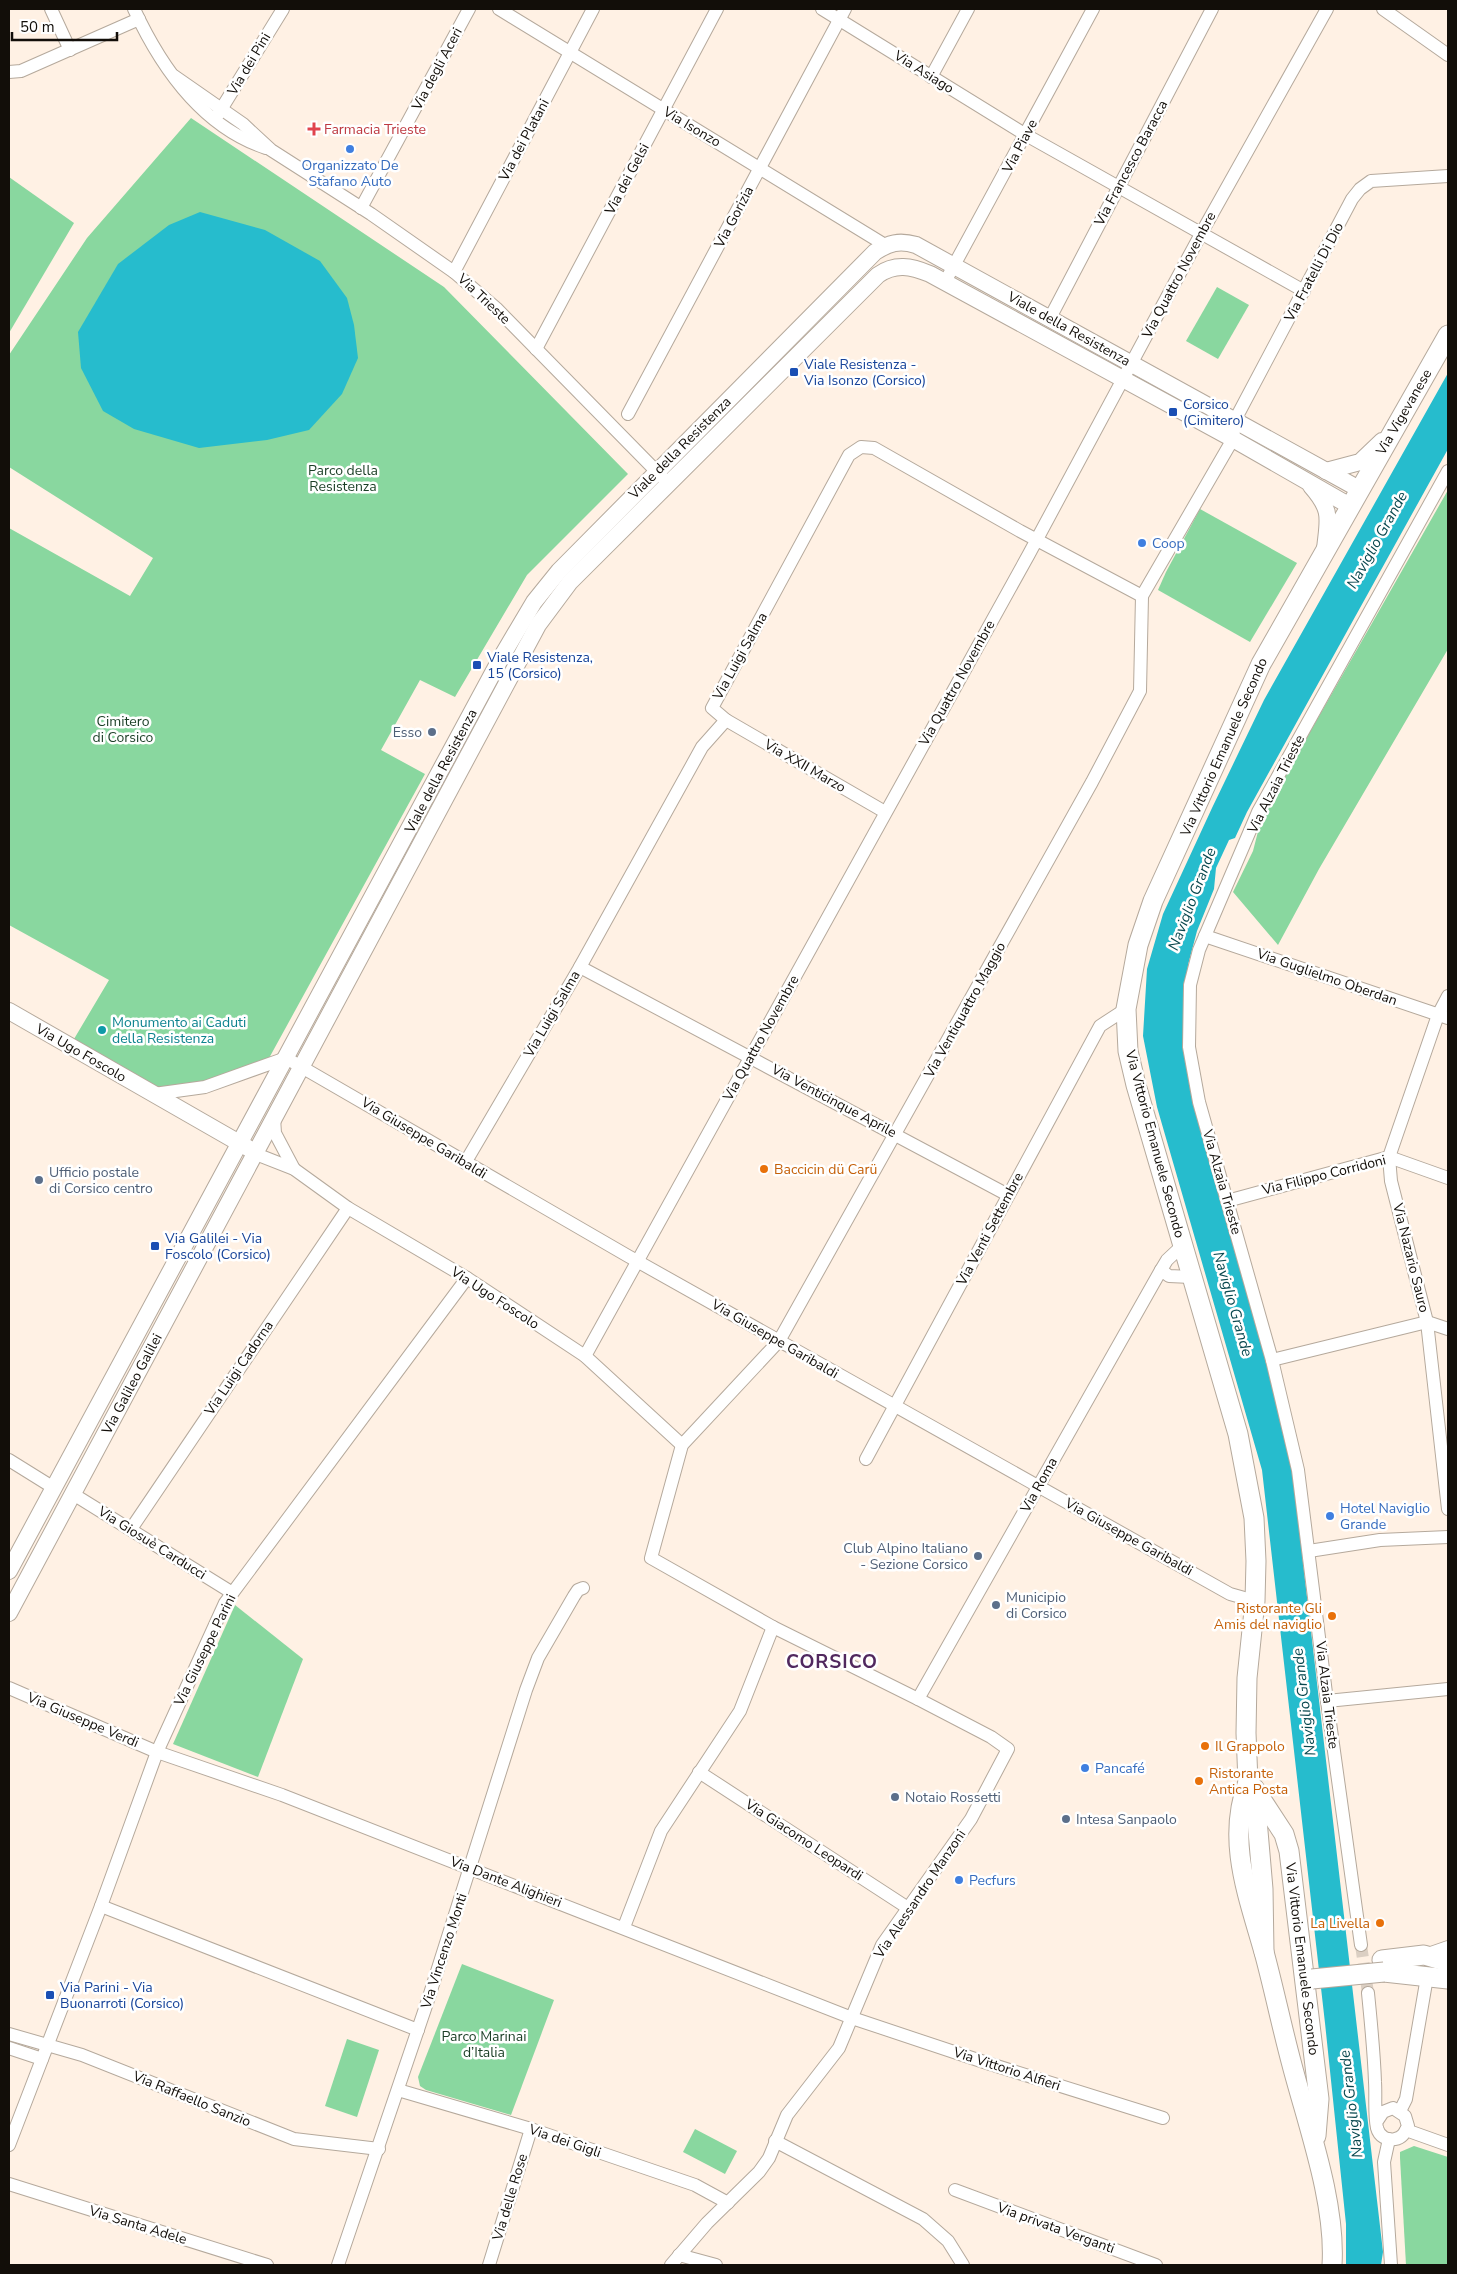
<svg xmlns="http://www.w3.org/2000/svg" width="1457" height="2274" viewBox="0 0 1457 2274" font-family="'Nunito Sans',sans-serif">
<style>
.green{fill:#89d79f}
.water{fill:#26bccd}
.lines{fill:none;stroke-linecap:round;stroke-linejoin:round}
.minor-tunnel{stroke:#dbcfc3;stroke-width:12;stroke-dasharray:12 6;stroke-linecap:butt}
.minor-casing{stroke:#b5a99c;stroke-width:14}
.tertiary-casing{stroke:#b5a99c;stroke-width:18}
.secondary-casing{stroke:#b5a99c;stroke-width:21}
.minor{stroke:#fff;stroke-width:12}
.tertiary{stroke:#fff;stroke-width:16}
.secondary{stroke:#fff;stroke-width:19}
.secondary-bridge-casing{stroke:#b5a99c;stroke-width:21;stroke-linecap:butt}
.secondary-bridge{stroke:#fff;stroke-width:19}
.health-dot{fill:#e0444e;stroke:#fff;stroke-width:2}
.shop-dot{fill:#3f7fe0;stroke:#fff;stroke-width:2}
.transit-dot{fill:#1a4fb4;stroke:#fff;stroke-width:2}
.service-dot{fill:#5c6f8a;stroke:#fff;stroke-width:2}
.culture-dot{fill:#0f9aa8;stroke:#fff;stroke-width:2}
.food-dot{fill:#e8710a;stroke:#fff;stroke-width:2}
.labels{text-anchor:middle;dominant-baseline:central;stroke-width:5;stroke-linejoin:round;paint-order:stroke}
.street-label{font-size:14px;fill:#120e09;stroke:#fff}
.health-label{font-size:14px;fill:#be3a42;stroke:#fff;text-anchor:start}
.shop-label{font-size:14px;fill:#366cbe;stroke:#fff;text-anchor:start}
.transit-label{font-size:14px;fill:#164399;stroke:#fff;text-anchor:start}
.park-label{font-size:14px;fill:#1b3e26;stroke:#fff}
.service-label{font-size:14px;fill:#4e5e75;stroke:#fff;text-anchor:start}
.culture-label{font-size:14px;fill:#0d838f;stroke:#fff;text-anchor:start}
.food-label{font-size:14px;fill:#c56008;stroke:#fff;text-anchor:start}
.water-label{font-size:15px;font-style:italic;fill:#08474e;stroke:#fff}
.district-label{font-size:19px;font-weight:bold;letter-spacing:1px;fill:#51285e;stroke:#fff}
</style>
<rect width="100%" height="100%" fill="#fff1e4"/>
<!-- green -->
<g class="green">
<polygon points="191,118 444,287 628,474 527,575 455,697 420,680 381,750 425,774 268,1060 197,1083 149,1089 74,1039 109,980 9,925 9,528 130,596 153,558 9,467 9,355 87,238"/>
<polygon points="9,177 74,223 9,333"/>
<polygon points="1217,287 1249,305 1218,359 1186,341"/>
<polygon points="1448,490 1448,649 1319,869 1278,945 1233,892 1253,851 1262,816"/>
<polygon points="1200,509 1297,563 1250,642 1158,590 1166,572"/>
<polygon points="235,1605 303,1659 258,1777 173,1744"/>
<polygon points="462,1964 554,2000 511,2115 426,2090 420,2086 418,2077"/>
<polygon points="347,2039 379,2050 357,2117 325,2106"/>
<polygon points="695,2129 737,2151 725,2174 683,2152"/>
<polygon points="1414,2146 1448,2157 1448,2265 1406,2265 1400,2158 1400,2152"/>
</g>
<!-- water -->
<g class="water">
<polygon points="200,212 265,230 320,261 347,298 354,325 358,358 342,394 309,430 267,440 199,448 134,429 103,411 81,368 78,332 118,264 169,225"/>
<polygon points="1448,373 1448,449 1247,812 1235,838 1229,840 1216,868 1214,889 1197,931 1188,965 1184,1044 1278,1407 1293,1476 1383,2252 1381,2265 1346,2265 1346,2224 1325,2023 1262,1470 1157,1107 1143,1036 1147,969 1163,914 1212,808 1264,700"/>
</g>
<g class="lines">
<!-- minor-tunnel -->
<polyline class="minor-tunnel" points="1361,1945 1368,1993"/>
<!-- minor casing -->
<g class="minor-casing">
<g id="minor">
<polyline points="51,9 70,50"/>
<path d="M 134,9 C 161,67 202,127 266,148"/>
<polyline points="499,9 885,245"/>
<polyline points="822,9 1026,135 1304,291"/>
<polyline points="1383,9 1448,55"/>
<polyline points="9,72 21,71 139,19"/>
<polyline points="174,76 243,124 271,150 371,214 454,272 496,308 662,477"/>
<polyline points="931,77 968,9"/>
<polyline points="217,116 283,9"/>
<polyline points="361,208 469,9"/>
<polyline points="454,272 593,9"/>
<polyline points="945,282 1093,9"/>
<polyline points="1050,318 1212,9"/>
<polyline points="536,349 717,9"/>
<polyline points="628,414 845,9"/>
<polyline points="885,812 726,720 712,708 849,455 861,447 874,448 1020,531 1142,596"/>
<polyline points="1205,936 1448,1018"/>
<polyline points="580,967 1008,1195"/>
<polyline points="1448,996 1438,1015 1389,1157 1391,1181 1427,1322 1448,1509"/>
<polyline points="154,1094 205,1087 286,1058 628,1256 1230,1594 1255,1601"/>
<polyline points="274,1118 275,1133 294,1169"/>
<polyline points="256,1154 294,1169 348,1208 467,1278 585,1356 682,1445"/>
<polyline points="465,1163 580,967 702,747 726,720"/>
<polyline points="1227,1201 1389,1157 1448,1178"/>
<polyline points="1161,1270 1169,1276 1191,1277"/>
<polyline points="585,1356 1029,554 1202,232 1327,9"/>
<polyline points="1272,1360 1427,1322 1448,1329"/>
<polyline points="866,1459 1100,1026 1126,1009"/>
<polyline points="9,1460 54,1488"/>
<polyline points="73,1494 231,1592"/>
<polyline points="131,1529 348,1208"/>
<polyline points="1309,1551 1380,1540 1448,1537"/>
<polyline points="9,1688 157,1752 282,1795 852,2018 987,2063 1163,2118"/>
<polyline points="918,1699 1161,1270 1167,1260 1182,1246"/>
<polyline points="1327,1701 1448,1689"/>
<polyline points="699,1772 908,1908"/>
<polyline points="101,1906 418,2030"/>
<polyline points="624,1927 661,1831 740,1711 773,1627"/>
<polyline points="1361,1945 1327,1701 1298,1470 1272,1360 1199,1102 1189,1047 1190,985 1199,950 1258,812 1448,471"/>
<polyline points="1425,1955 1448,1947"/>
<path d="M 1368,1993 C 1371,2023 1374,2052 1375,2082 C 1376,2096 1374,2114 1377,2128 C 1379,2136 1387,2141 1395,2139 C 1402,2138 1405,2133 1408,2126 L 1405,2116 L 1393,2108 L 1383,2112 L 1377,2121"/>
<polyline points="9,2034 82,2055 294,2139 379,2149"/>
<polyline points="9,2048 42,2059"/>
<polyline points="398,2090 531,2129 695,2185 728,2203"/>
<polyline points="1400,2111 1406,2099 1427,1977"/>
<polyline points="1406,2130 1448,2145"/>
<polyline points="1389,2139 1384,2162 1391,2265"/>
<polyline points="775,2141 923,2219 948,2241 963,2265"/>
<polyline points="9,2145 101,1906 157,1752 225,1603 467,1278"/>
<polyline points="9,2184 267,2265"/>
<polyline points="955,2190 1156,2265"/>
<polyline points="679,2255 716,2265"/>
<polyline points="338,2265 428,2000 526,1690 538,1658 574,1596 578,1590 583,1588"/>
<polyline points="489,2265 531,2129"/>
<polyline points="671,2265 707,2223 759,2172 769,2158 787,2115 839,2048 882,1945 971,1819 1008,1749 991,1737 918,1699 773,1627 651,1558 682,1445 779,1341 1092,782 1140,691 1142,596 1233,439 1235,420 1352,199 1360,189 1371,181 1448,176"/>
</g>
</g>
<!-- tertiary casing -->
<g class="tertiary-casing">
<g id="tertiary">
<polyline points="1326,471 1360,462 1382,441"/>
<path d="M 1311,486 C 1333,511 1328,519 1325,549"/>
<polyline points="9,1011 248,1148"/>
<path d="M 9,1571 L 502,656 L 534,602 L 559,571 L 875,252 C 889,243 899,240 916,245 L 1359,489"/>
<path d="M 9,1613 L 538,625 L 570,582 L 878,275 C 895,263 911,266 930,274 L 1233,439 L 1350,506"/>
</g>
</g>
<!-- secondary casing -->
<g class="secondary-casing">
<g id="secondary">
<path d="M 1248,1782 C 1226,1840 1248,1895 1264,1952 C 1274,1989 1282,2028 1292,2065 C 1308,2126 1336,2203 1332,2265"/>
<polyline points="1254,1788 1284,1834 1289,1851 1319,2099 1316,2136"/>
<polyline points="1264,1952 1263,1889 1256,1808 1248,1782 1246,1733 1247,1678 1255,1601 1256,1561 1254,1518 1238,1434 1136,1085 1128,1051 1126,1009 1138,945 1153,901 1261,664 1448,335"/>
<polyline points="1382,1960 1424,1955 1448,1962"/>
<polyline points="1384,1972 1448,1979"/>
</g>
</g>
<!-- minor -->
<use href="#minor" class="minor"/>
<!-- tertiary -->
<use href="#tertiary" class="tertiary"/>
<!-- secondary -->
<use href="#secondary" class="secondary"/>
<!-- secondary-bridge casing -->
<g class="secondary-bridge-casing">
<polyline id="secondary-bridge" points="1312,1979 1384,1972"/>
</g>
<!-- secondary-bridge -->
<use href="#secondary-bridge" class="secondary-bridge"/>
</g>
<!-- markers -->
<path class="health-dot" d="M311.5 121.5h5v5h5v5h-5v5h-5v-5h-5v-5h5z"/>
<g class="shop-dot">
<circle cx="350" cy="149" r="5"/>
<circle cx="1142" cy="543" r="5"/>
<circle cx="1330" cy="1516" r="5"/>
<circle cx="1085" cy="1768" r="5"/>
<circle cx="959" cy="1880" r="5"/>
</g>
<g class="transit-dot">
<rect x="789" y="367" width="10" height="10" rx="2.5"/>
<rect x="1168" y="407" width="10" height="10" rx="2.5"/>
<rect x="472" y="660" width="10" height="10" rx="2.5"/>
<rect x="150" y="1241" width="10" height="10" rx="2.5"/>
<rect x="45" y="1990" width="10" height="10" rx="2.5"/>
</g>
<g class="service-dot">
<circle cx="432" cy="732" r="5"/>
<circle cx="39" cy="1180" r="5"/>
<circle cx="978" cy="1556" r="5"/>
<circle cx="996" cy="1605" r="5"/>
<circle cx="895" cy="1797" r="5"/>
<circle cx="1066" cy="1819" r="5"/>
</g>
<circle class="culture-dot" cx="102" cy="1030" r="5"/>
<g class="food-dot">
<circle cx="764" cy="1169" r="5"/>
<circle cx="1332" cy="1616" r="5"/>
<circle cx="1205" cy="1746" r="5"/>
<circle cx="1199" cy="1781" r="5"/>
<circle cx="1380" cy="1923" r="5"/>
</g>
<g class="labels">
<!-- street labels -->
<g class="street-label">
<text transform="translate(249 64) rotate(-59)">Via dei Pini</text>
<text transform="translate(437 69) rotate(-62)">Via degli Aceri</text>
<text transform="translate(924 72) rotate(32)">Via Asiago</text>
<text transform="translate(692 127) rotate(31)">Via Isonzo</text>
<text transform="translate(524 140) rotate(-62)">Via dei Platani</text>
<text transform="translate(1020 146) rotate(-62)">Via Piave</text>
<text transform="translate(1131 163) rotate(-62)">Via Francesco Baracca</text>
<text transform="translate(627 179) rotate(-62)">Via dei Gelsi</text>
<text transform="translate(734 217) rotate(-62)">Via Gorizia</text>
<text transform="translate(1314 272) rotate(-62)">Via Fratelli Di Dio</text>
<text transform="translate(1179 275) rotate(-62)">Via Quattro Novembre</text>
<text transform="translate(484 299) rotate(43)">Via Trieste</text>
<text transform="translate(1069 329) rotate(29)">Viale della Resistenza</text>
<text transform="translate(1404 412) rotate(-60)">Via Vigevanese</text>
<text transform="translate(680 448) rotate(-45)">Viale della Resistenza</text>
<text transform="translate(740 656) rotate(-61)">Via Luigi Salma</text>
<text transform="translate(957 683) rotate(-61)">Via Quattro Novembre</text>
<text transform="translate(1224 747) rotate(-66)">Via Vittorio Emanuele Secondo</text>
<text transform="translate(805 766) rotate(30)">Via XXII Marzo</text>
<text transform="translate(441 771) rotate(-62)">Viale della Resistenza</text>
<text transform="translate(1276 784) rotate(-63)">Via Alzaia Trieste</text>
<text transform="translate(1327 977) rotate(19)">Via Guglielmo Oberdan</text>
<text transform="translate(965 1010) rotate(-61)">Via Ventiquattro Maggio</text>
<text transform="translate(552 1014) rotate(-60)">Via Luigi Salma</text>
<text transform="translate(761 1038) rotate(-61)">Via Quattro Novembre</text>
<text transform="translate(81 1053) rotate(30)">Via Ugo Foscolo</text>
<text transform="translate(834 1101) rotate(28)">Via Venticinque Aprile</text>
<text transform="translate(424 1138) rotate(31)">Via Giuseppe Garibaldi</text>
<text transform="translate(1155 1144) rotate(75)">Via Vittorio Emanuele Secondo</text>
<text transform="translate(1324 1175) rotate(-14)">Via Filippo Corridoni</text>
<text transform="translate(1222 1182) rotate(74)">Via Alzaia Trieste</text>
<text transform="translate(990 1229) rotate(-62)">Via Venti Settembre</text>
<text transform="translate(1411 1258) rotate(76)">Via Nazario Sauro</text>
<text transform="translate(495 1298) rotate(33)">Via Ugo Foscolo</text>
<text transform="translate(775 1339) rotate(30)">Via Giuseppe Garibaldi</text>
<text transform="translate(239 1368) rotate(-56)">Via Luigi Cadorna</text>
<text transform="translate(132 1384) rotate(-62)">Via Galileo Galilei</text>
<text transform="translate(1039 1485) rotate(-61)">Via Roma</text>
<text transform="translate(1129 1537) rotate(29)">Via Giuseppe Garibaldi</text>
<text transform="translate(152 1543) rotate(32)">Via Giosuè Carducci</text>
<text transform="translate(205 1650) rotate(-64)">Via Giuseppe Parini</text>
<text transform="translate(1327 1695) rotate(83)">Via Alzaia Trieste</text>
<text transform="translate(83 1720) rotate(23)">Via Giuseppe Verdi</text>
<text transform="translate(804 1840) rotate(33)">Via Giacomo Leopardi</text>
<text transform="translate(506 1882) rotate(21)">Via Dante Alighieri</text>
<text transform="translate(920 1894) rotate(-56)">Via Alessandro Manzoni</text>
<text transform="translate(444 1951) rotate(-72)">Via Vincenzo Monti</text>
<text transform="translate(1302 1959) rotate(83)">Via Vittorio Emanuele Secondo</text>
<text transform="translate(1007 2069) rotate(18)">Via Vittorio Alfieri</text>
<text transform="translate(192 2099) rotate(22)">Via Raffaello Sanzio</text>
<text transform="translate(565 2141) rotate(19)">Via dei Gigli</text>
<text transform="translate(510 2197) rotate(-73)">Via delle Rose</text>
<text transform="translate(138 2225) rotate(17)">Via Santa Adele</text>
<text transform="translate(1056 2228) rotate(20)">Via privata Verganti</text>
</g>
<!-- health labels -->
<g class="health-label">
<text x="324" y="129">Farmacia Trieste</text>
</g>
<!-- shop labels -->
<g class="shop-label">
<text x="350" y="165" text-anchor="middle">Organizzato De<tspan x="350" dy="16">Stafano Auto</tspan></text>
<text x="1152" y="543">Coop</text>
<text x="1340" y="1508">Hotel Naviglio<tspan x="1340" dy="16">Grande</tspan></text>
<text x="1095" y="1768">Pancafé</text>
<text x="969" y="1880">Pecfurs</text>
</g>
<!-- transit labels -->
<g class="transit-label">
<text x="804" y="364">Viale Resistenza -<tspan x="804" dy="16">Via Isonzo (Corsico)</tspan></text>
<text x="1183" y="404">Corsico<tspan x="1183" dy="16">(Cimitero)</tspan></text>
<text x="487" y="657">Viale Resistenza,<tspan x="487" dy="16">15 (Corsico)</tspan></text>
<text x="165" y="1238">Via Galilei - Via<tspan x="165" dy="16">Foscolo (Corsico)</tspan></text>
<text x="60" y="1987">Via Parini - Via<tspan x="60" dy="16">Buonarroti (Corsico)</tspan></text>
</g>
<!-- park labels -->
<g class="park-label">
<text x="343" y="470">Parco della<tspan x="343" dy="16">Resistenza</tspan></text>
<text x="123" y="721">Cimitero<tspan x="123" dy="16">di Corsico</tspan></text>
<text x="484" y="2036">Parco Marinai<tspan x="484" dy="16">d’Italia</tspan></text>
</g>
<!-- service labels -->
<g class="service-label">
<text x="422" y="732" text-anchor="end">Esso</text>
<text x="49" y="1172">Ufficio postale<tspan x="49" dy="16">di Corsico centro</tspan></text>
<text x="968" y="1548" text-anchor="end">Club Alpino Italiano<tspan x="968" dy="16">- Sezione Corsico</tspan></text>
<text x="1006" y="1597">Municipio<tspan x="1006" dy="16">di Corsico</tspan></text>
<text x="905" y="1797">Notaio Rossetti</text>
<text x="1076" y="1819">Intesa Sanpaolo</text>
</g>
<!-- culture labels -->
<g class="culture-label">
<text x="112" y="1022">Monumento ai Caduti<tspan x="112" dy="16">della Resistenza</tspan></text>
</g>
<!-- food labels -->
<g class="food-label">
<text x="774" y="1169">Baccicin dü Carü</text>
<text x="1322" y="1608" text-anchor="end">Ristorante Gli<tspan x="1322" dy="16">Amis del naviglio</tspan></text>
<text x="1215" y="1746">Il Grappolo</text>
<text x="1209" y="1773">Ristorante<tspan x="1209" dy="16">Antica Posta</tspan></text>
<text x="1370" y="1923" text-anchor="end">La Livella</text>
</g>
<!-- water labels -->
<g class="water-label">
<text transform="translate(1377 540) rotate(-61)">Naviglio Grande</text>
<text transform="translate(1192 899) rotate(-69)">Naviglio Grande</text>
<text transform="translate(1233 1304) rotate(74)">Naviglio Grande</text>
<text transform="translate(1304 1702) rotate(-97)">Naviglio Grande</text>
<text transform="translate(1351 2104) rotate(-97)">Naviglio Grande</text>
</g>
<!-- district labels -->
<g class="district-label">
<text x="832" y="1662">CORSICO</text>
</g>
</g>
<!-- border -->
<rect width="1457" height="2274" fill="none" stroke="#120e09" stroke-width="20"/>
<!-- scale -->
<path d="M12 32v8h105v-8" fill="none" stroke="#120e09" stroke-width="2.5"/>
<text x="20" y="32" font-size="15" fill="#120e09" stroke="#ffffff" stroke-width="4" paint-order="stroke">50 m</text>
</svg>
